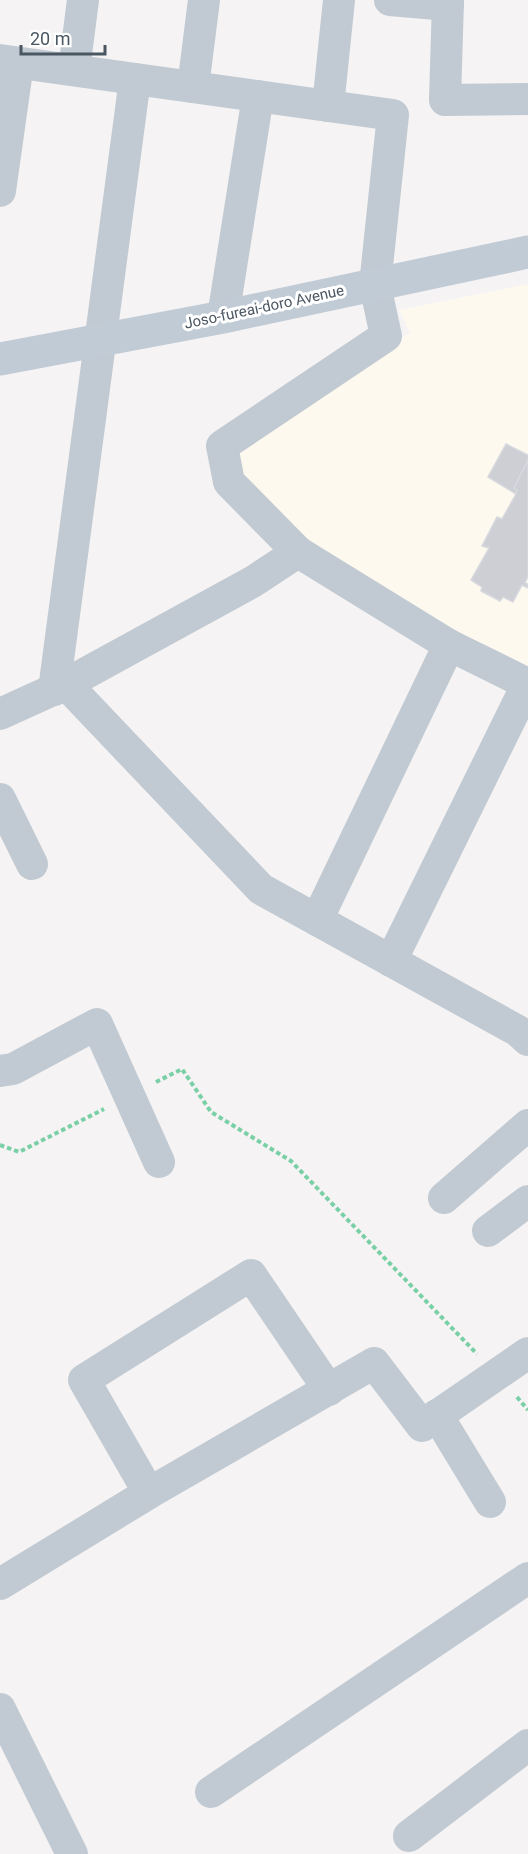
<svg xmlns="http://www.w3.org/2000/svg" width="528" height="1854" viewBox="0 0 528 1854" font-family="Roboto,sans-serif">
<style>
.commercial{fill:#fdf9ef}
.building{fill:#cdcfd5;stroke:#d7d9de;stroke-width:1.5}
.lines{fill:none;stroke-linecap:round;stroke-linejoin:round}
.path{stroke:#7ad0a6;stroke-width:4;stroke-dasharray:4.5 3;stroke-linecap:butt}
.street{stroke:#c1cad2;stroke-width:32}
.secondary{stroke:#c1cbd6;stroke-width:33}
.labels{text-anchor:middle;dominant-baseline:central;stroke-width:6;stroke-linejoin:round;paint-order:stroke}
.street-label{font-size:15px;fill:#4a5661;stroke:#fff}
</style>
<rect width="100%" height="100%" fill="#f5f3f3"/>
<!-- commercial -->
<polygon class="commercial" points="528,284 528,670 393,604 298,531 234,474 229,458 336,375 410,333 399,310"/>
<!-- building -->
<g class="building">
<polygon points="506,444 528,455 528,460 514,488 517,490 516,494 488,477"/>
<polygon points="528,460 528,576 525,583 528,584 528,588 522,585 513,602 503,597 500,601 481,591 482,587 471,580 489,548 482,546 497,517 502,519 516,494 517,490 514,488"/>
</g>
<g class="lines">
<!-- path -->
<g class="path">
<polyline points="156,1082 182,1069 211,1112 291,1161 477,1354"/>
<polyline points="0,1145 19,1152 104,1109"/>
<polyline points="517,1397 528,1410"/>
</g>
<!-- street -->
<g class="street">
<polyline points="390,0 448,5"/>
<polyline points="448,0 445,100 528,99"/>
<polyline points="0,60 393,115 375,285 386,336 222,446 229,482 298,552 449,645 528,684"/>
<polyline points="74,70 83,0"/>
<polyline points="193,87 204,0"/>
<polyline points="328,106 339,0"/>
<polyline points="0,191 18,63"/>
<polyline points="223,317 258,96"/>
<polyline points="66,684 261,889 518,1031 528,1040"/>
<polyline points="54,690 135,79"/>
<polyline points="0,714 66,684 254,581 298,552"/>
<polyline points="0,799 32,864"/>
<polyline points="317,920 449,645"/>
<polyline points="391,961 528,683"/>
<polyline points="0,1071 13,1069 97,1024 159,1162"/>
<polyline points="444,1198 528,1125"/>
<polyline points="488,1231 528,1201"/>
<polyline points="437,1415 490,1502"/>
<polyline points="149,1493 84,1380 251,1275 329,1390"/>
<polyline points="0,1584 149,1493 374,1363 422,1426 528,1353"/>
<polyline points="0,1709 72,1854"/>
<polyline points="211,1792 528,1578"/>
<polyline points="409,1836 528,1745"/>
</g>
<!-- secondary -->
<polyline class="secondary" points="0,359 223,317 528,252"/>
</g>
<g class="labels">
<!-- street labels -->
<g class="street-label">
<text transform="translate(264 307) rotate(-12)">Joso-fureai-doro Avenue</text>
</g>
</g>
<!-- scale -->
<path d="M21 45v9h84v-9" fill="none" stroke="#4a5661" stroke-width="3"/>
<text x="30" y="45" font-size="18" fill="#4a5661" stroke="#ffffff" stroke-width="4.5" paint-order="stroke">20 m</text>
</svg>
